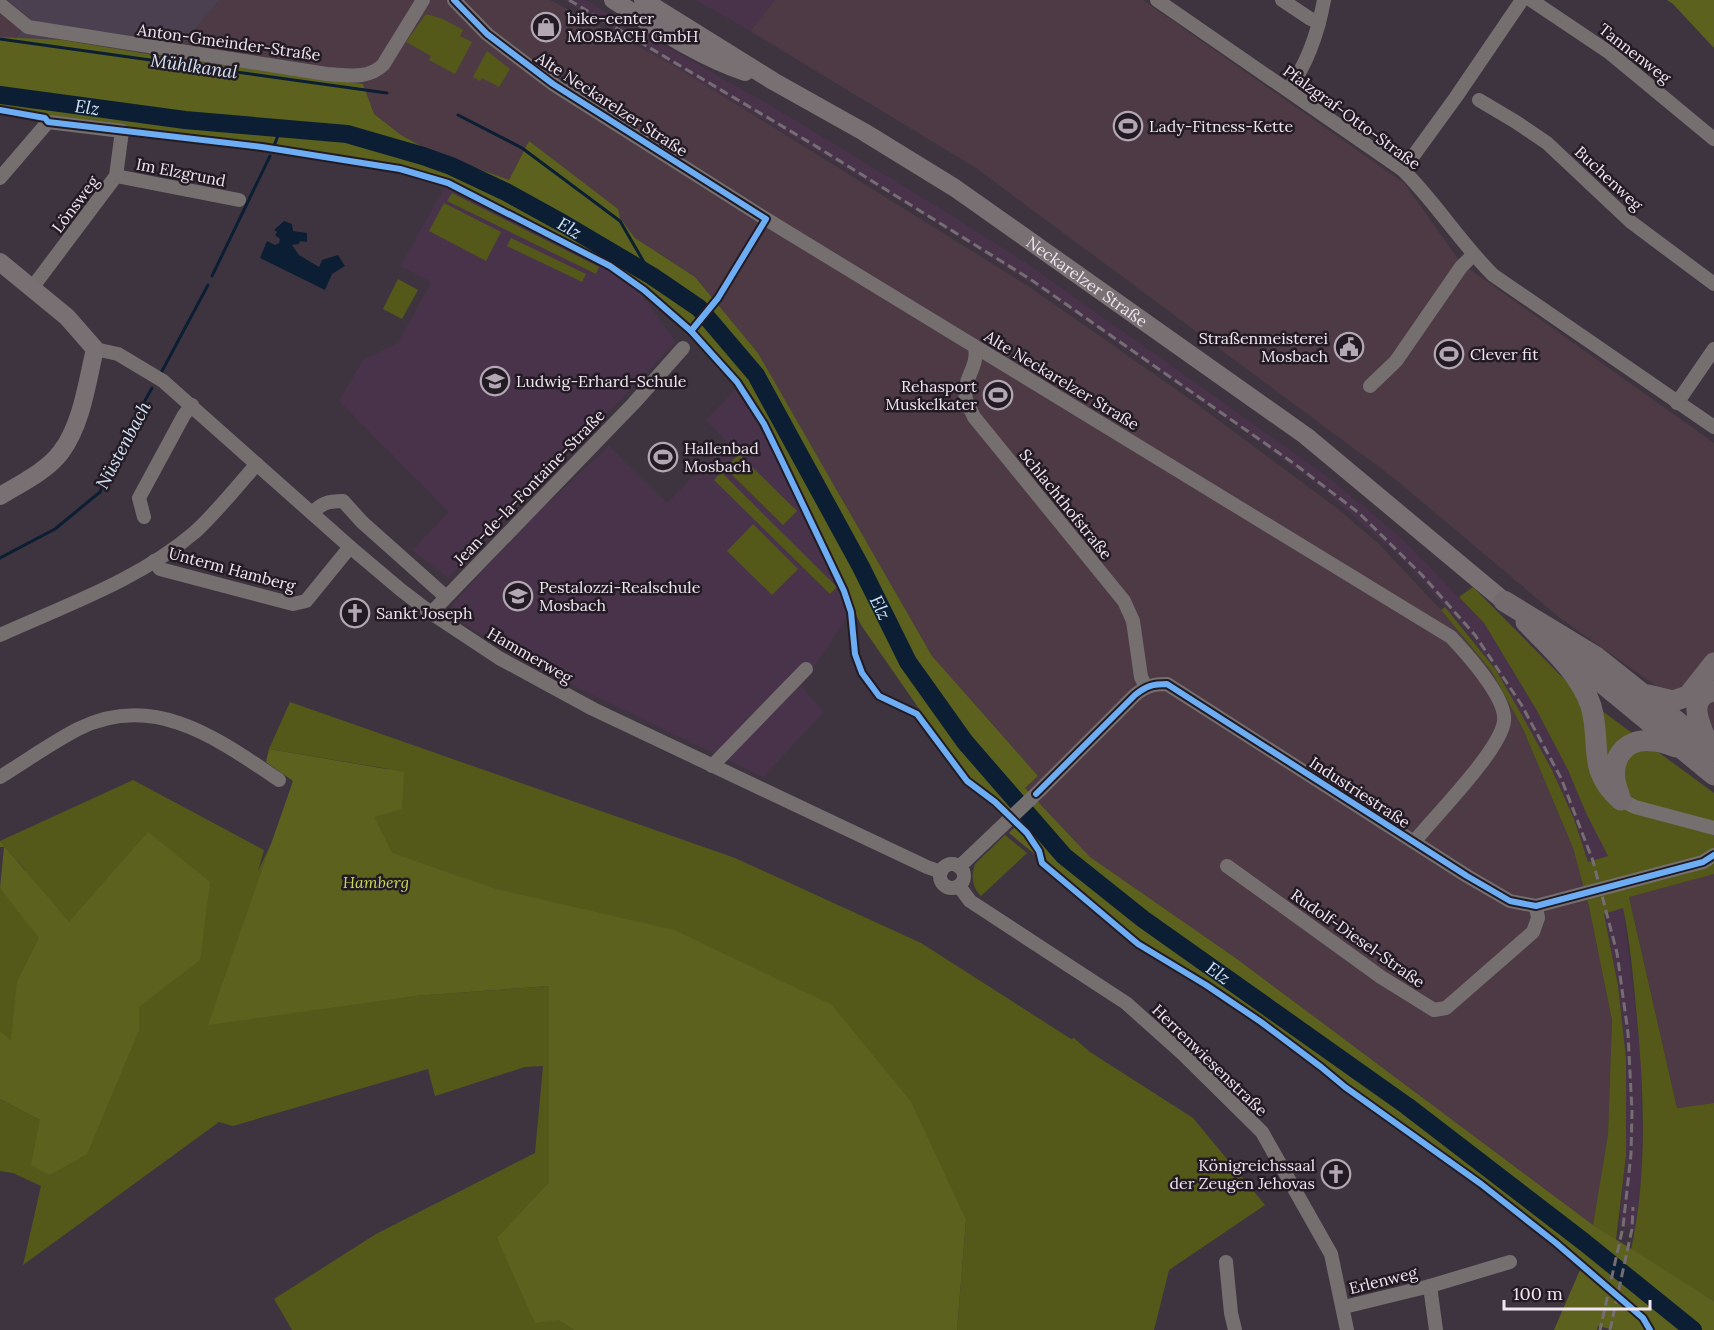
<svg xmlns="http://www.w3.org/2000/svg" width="1714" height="1330" viewBox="0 0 1714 1330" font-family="Lora,serif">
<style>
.commercial{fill:#4d3a44}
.industrial{fill:#4b404f}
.built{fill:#48334a}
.green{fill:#54591a}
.forest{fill:#5c621e}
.water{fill:#0c1e33}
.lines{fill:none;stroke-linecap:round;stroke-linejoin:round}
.stream{stroke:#0c1e33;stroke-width:3}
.river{stroke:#0c1e33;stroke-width:18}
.minor{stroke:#75706f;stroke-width:14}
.major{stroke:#787072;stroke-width:18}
.highway{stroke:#746b6f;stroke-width:21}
.rail{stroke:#746d72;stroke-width:3;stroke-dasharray:9 4.5;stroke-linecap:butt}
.cycleway-casing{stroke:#231b24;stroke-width:10}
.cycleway{stroke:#6dadf4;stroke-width:6}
.labels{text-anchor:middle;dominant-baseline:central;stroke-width:5;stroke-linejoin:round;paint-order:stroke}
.poi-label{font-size:16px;fill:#f1e5f2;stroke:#231b24;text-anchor:start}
.street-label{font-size:16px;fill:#f1e5f2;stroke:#231b24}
.park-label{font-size:16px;font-style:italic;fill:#cad954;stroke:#231b24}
.water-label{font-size:18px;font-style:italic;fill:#d4e5f8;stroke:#231b24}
</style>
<rect width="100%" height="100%" fill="#3e343f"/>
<!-- commercial -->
<g class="commercial">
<polygon points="0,0 7,0 30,18 14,39 0,37"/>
<polygon points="219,0 550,0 670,63 1028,286 1194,402 1338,509 1379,544 1441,610 1492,672 1523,729 1573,848 1589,908 1612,1020 1608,1135 1593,1225 1237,959 1090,857 1025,788 1038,776 932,656 758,353 695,277 635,238 620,218 529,141 509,180 430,151 401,135 374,114 363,84 172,58"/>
<polygon points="775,0 1143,0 1404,183 1461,263 1714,443 1714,727 1560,618 1395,479 976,168 750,31"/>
<polygon points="1714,874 1714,1103 1677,1108 1629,896"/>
</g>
<!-- industrial -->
<polygon class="industrial" points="7,0 219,0 172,58 63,40 15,39 30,18"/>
<!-- built -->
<g class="built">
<polygon points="563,0 585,0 775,108 956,218 1029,265 1324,474 1398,535 1484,623 1536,709 1568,770 1586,813 1608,856 1588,862 1574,819 1552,770 1496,670 1468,633 1401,558 1326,492 1248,434 1038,288 922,214"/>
<polygon points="696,0 775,0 750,31"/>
<polygon points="446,185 606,268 642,295 676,342 448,578 412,550 449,512 339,401 363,360 398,343 431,282 400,266"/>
<polygon points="735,390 768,436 780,459 843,594 847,617 801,686 824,712 763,777 520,660 462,622 455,616 452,605 524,525 609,446 667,503 727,442 706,420"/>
<polygon points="1623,908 1641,1056 1642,1165 1636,1230 1619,1226 1626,1155 1626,1058 1618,986 1604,914"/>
</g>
<!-- green -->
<g class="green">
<polygon points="426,14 443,19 463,30 460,36 472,42 455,74 429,60 431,56 406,42"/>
<polygon points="487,51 510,69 499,87 482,78 480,81 473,77"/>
<polygon points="452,193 599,267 596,274 447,201"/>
<polygon points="444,203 501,232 486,261 429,231"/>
<polygon points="511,238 586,274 582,282 507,246"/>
<polygon points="398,279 418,290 402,319 383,309"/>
<polygon points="739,454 797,511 783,525 725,468"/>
<polygon points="721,472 837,587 830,594 714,480"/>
<polygon points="753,524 798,569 772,595 727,551"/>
<path d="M 1473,587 L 1579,694 L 1714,793 L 1714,874 L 1629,897 L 1677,1108 L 1714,1103 L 1714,1301 L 1631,1250 C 1648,1172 1644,1088 1636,1008 C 1633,975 1630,941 1623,908 L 1604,914 L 1618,986 L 1626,1058 L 1626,1155 L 1616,1240 L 1593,1225 L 1608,1135 L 1612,1020 L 1589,907 L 1573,848 L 1523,729 L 1492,672 L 1441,610 L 1445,607 L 1496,670 L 1524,719 L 1552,770 L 1574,819 L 1588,862 L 1608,856 L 1586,813 L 1568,770 L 1536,709 L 1484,623 L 1459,597 Z"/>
<polygon points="290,702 735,858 921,943 1071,1039 1074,1038 1090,1052 1193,1118 1265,1205 1169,1270 1154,1330 957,1330 966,1220 570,946 414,996 549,986 549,1182 497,1239 558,1320 574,1330 292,1330 274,1299 376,1234 535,1153 543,1066 525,1067 435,1096 428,1069 233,1126 219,1122 23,1265 41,1186 13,1173 0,1171 0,1099 40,1120 50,1175 87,1152 42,1106 0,1091 0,888 4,893 26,871 0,841 133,780 264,850 258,871 306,771 389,769 269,749"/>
<path d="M 1005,835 L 1027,853 L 981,896 C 972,888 971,875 975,864 Z"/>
</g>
<!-- forest -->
<g class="forest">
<polygon points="1667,0 1714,0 1714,48 1673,4"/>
<polygon points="0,37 63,40 172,58 363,84 374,114 401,135 430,151 509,180 529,141 618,209 620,218 635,238 695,277 758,353 932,656 1038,776 1025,788 1090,857 1237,959 1593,1225 1714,1301 1714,1330 1614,1330 1598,1326 1597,1330 1554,1330 1583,1263 1479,1179 1319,1064 1263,1021 1136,937 1009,833 1018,823 996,801 967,778 861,625 764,421 726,364 649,289 610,262 442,178 260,143 122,127 0,108"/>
<polygon points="269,749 404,772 402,809 374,817 392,853 496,889 674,930 832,1005 911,1102 966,1220 957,1330 574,1330 558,1320 535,1323 497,1238 549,1182 549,986 414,996 208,1025 293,781 266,762"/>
<polygon points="148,832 210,882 200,960 139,1007 139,1030 87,1154 50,1175 31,1165 40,1120 0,1099 0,1031 11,1041 17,982 39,938 0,888 4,847 0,847 0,841 69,922"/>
</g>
<!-- water -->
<polygon class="water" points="284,221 292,224 293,231 307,233 307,242 300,241 299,244 292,245 299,255 319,267 322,260 338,255 345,266 332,274 325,290 260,258 267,241 275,245 279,243 280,239 275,235 277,232 274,230"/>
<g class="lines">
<!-- stream -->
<g class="stream">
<polyline points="0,39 387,93"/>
<polyline points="458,115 522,148 620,221 652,276"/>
<polyline points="274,146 280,130"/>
<polyline points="212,276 270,156"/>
<polyline points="161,373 208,285"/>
<polyline points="0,558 55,529 100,492 129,429 152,388"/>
</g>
<!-- river -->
<path class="river" id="s1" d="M 0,95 L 185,120 L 347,134 L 423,156 L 451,166 L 506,192 L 564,224 L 652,276 L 699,308 L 756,375 L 861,567 L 908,662 L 965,742 L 1064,856 L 1143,919 L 1407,1106 L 1584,1242 L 1693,1330"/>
<!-- minor -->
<g class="minor">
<path d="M 454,0 L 487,34 L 553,84 L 766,219 L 1451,637 C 1466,653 1507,698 1504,721 C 1501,750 1434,817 1414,842"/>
<path d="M 1157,0 L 1403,170 C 1436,203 1460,242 1493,275 L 1714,427"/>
<polyline points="1282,0 1309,18 1319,23"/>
<polyline points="1531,0 1610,53 1714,139"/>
<path d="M 0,4 L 28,27 L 327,74 C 347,75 367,80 383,65 L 423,0"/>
<path d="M 1288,90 C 1308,63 1318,33 1324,0"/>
<polyline points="1479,100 1516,122 1547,143 1631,222 1714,284"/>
<polyline points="1403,170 1456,97 1522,0"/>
<polyline points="116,176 239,200"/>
<polyline points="0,178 48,122 122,131 116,176 32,288"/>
<path d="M 975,347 C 979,368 962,378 966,399 C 967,405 972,411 974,417 L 1124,601 L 1133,621 L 1141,677 L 1146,687"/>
<polyline points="95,349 118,354 163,381 350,547 401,590 431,613 499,658 593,709 927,867 941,872"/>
<polyline points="1370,386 1396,361 1461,267 1473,255"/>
<polyline points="1677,403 1714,349"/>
<path d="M 312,513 C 322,503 328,501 343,501 L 362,522 L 445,596"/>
<polyline points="144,517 139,498 184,415 192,405"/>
<polyline points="154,561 160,569 293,604 306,601 350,547"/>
<polyline points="431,613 634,403 683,348"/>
<path d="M 0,635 C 66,605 139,580 195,532 C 217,512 237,486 257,464"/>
<polyline points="712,766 806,669"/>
<path d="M 0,777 C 26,761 51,743 78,729 C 154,691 218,739 279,780"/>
<polyline points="1621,800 1635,807 1714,828"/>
<circle cx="952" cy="876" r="12"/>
<polyline points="1227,866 1381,977 1434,1010 1446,1008 1533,932 1538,918 1536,906"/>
<path d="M 959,867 L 1039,791 L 1135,695 C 1146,686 1153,684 1167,684 L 1467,876 L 1510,901 L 1536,906 L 1703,862 L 1714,855"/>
<polyline points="959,886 970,901 1126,1003 1182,1053 1262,1132 1331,1254 1347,1330"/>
<polyline points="1226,1262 1231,1313 1235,1330"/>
<polyline points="1430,1286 1436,1330"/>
<polyline points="1344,1307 1430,1286 1510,1262"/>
</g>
<!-- major -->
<g class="major">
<path d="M 613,0 C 656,27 697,56 745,72"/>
<path id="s2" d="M 643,0 L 773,81 L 864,132 L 955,188 L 1306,436 L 1504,601"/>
<path d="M 0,262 L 67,317 L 95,349 C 87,382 82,424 61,452 C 47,471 20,484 0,496"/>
</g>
<!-- highway -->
<g class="highway">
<polyline points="1504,601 1596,657 1714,751"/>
<path d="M 1526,622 C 1550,647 1580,673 1591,706 C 1602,744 1586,770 1621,800"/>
<polyline points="1570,660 1601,682 1714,775"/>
<polyline points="1648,695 1673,701 1688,696 1714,663"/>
<path d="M 1708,743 C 1700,726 1685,697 1714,691"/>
<path d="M 1619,794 C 1607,765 1620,737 1654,741 C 1661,741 1669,745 1676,747"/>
</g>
<!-- rail -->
<g class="rail">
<polyline points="569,0 814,145 1030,279 1296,465 1359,513 1422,575 1475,635 1521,704 1561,778 1593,861 1617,953 1628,1033 1632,1112 1631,1154 1623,1227 1600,1330"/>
<polyline points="1610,1330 1632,1229 1633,1207"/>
</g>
<!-- cycleway casing -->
<g class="cycleway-casing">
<g id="cycleway">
<polyline points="454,0 487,34 553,84 766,219 718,298 691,331"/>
<polyline points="0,110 45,118 48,122 262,147 400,169 448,183 610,266 644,290 691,331 737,382 764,424 781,459 844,591 851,612 855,654 862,673 879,696 917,714 967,781 995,802 1027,833 1039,851 1042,863 1138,944 1206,985 1261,1022 1321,1067 1345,1087 1481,1184 1556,1243 1643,1318 1650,1330"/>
<path d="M 1036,794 L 1135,695 C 1146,686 1153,684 1167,684 L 1467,876 L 1510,901 L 1536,906 L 1703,862 L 1714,855"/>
</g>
</g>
<!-- cycleway -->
<use href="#cycleway" class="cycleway"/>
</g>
<!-- icons -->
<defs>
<g id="shop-ring" transform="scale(1.5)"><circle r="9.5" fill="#231b24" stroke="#b2a7b3" stroke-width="1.5"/><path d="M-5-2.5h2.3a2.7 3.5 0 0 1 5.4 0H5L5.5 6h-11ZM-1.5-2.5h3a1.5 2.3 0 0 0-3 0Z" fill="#b2a7b3"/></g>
<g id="stadium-ring" transform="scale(1.5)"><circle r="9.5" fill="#231b24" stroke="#b2a7b3" stroke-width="1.5"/><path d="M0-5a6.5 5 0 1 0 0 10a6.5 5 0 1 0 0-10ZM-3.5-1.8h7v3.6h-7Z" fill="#b2a7b3"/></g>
<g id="civic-ring" transform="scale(1.5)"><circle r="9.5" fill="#231b24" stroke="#b2a7b3" stroke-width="1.5"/><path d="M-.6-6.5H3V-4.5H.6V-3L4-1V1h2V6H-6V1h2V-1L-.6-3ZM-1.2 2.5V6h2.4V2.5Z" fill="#b2a7b3"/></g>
<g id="school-ring" transform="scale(1.5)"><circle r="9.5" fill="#231b24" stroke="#b2a7b3" stroke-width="1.5"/><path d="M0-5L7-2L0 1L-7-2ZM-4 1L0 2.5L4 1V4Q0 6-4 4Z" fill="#b2a7b3"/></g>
<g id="church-ring" transform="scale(1.5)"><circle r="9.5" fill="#231b24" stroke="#b2a7b3" stroke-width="1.5"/><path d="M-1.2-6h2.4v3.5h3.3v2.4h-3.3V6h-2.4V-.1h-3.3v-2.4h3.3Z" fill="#b2a7b3"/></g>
</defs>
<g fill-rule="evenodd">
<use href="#shop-ring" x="546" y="27"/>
<use href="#stadium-ring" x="1128" y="126"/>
<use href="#civic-ring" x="1349" y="347"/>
<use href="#stadium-ring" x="1449" y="354"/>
<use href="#school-ring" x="495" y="381"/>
<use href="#stadium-ring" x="998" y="395"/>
<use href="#stadium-ring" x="663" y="457"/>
<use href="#school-ring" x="518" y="596"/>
<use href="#church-ring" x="355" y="613"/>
<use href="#church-ring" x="1336" y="1174"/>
</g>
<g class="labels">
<!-- poi labels -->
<g class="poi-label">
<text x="567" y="18">bike-center<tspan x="567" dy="18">MOSBACH GmbH</tspan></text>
<text x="1149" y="126">Lady-Fitness-Kette</text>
<text x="1328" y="338" text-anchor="end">Straßenmeisterei<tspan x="1328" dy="18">Mosbach</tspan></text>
<text x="1470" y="354">Clever fit</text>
<text x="516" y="381">Ludwig-Erhard-Schule</text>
<text x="977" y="386" text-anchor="end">Rehasport<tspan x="977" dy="18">Muskelkater</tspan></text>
<text x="684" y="448">Hallenbad<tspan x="684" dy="18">Mosbach</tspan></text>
<text x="539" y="587">Pestalozzi-Realschule<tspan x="539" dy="18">Mosbach</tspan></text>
<text x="376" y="613">Sankt Joseph</text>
<text x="1315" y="1165" text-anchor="end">Königreichssaal<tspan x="1315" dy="18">der Zeugen Jehovas</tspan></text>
</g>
<!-- street labels -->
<g class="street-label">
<text transform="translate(229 42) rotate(8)">Anton-Gmeinder-Straße</text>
<text transform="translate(1635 53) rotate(38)">Tannenweg</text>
<text transform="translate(612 104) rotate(33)">Alte Neckarelzer Straße</text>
<text transform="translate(1352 117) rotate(36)">Pfalzgraf-Otto-Straße</text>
<text transform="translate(181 172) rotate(11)">Im Elzgrund</text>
<text transform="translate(1609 178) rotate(43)">Buchenweg</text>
<text transform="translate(75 204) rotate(-53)">Lönsweg</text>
<text stroke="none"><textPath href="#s2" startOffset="526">Neckarelzer Straße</textPath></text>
<text transform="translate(1062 380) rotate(31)">Alte Neckarelzer Straße</text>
<text transform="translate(529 487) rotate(-46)">Jean-de-la-Fontaine-Straße</text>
<text transform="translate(1066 504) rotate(51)">Schlachthofstraße</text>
<text transform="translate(232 569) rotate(15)">Unterm Hamberg</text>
<text transform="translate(530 655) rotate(30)">Hammerweg</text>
<text transform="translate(1360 792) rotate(33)">Industriestraße</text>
<text transform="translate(1358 938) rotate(35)">Rudolf-Diesel-Straße</text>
<text transform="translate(1210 1060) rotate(44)">Herrenwiesenstraße</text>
<text transform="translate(1383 1280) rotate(-14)">Erlenweg</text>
</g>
<!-- park labels -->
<g class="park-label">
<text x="376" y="882">Hamberg</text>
</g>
<!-- water labels -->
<g class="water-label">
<text transform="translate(194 66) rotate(8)">Mühlkanal</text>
<text stroke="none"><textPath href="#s1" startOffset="88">Elz</textPath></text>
<text stroke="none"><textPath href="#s1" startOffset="592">Elz</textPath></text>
<text transform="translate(123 445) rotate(-62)">Nüstenbach</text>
<text stroke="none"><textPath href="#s1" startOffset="1096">Elz</textPath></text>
<text stroke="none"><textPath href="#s1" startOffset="1600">Elz</textPath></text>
</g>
</g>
<!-- scale -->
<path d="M1504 1300v9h146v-9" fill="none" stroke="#f1e5f2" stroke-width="3"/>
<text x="1513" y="1300" font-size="18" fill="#f1e5f2" stroke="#231b24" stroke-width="4.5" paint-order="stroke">100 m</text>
</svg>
